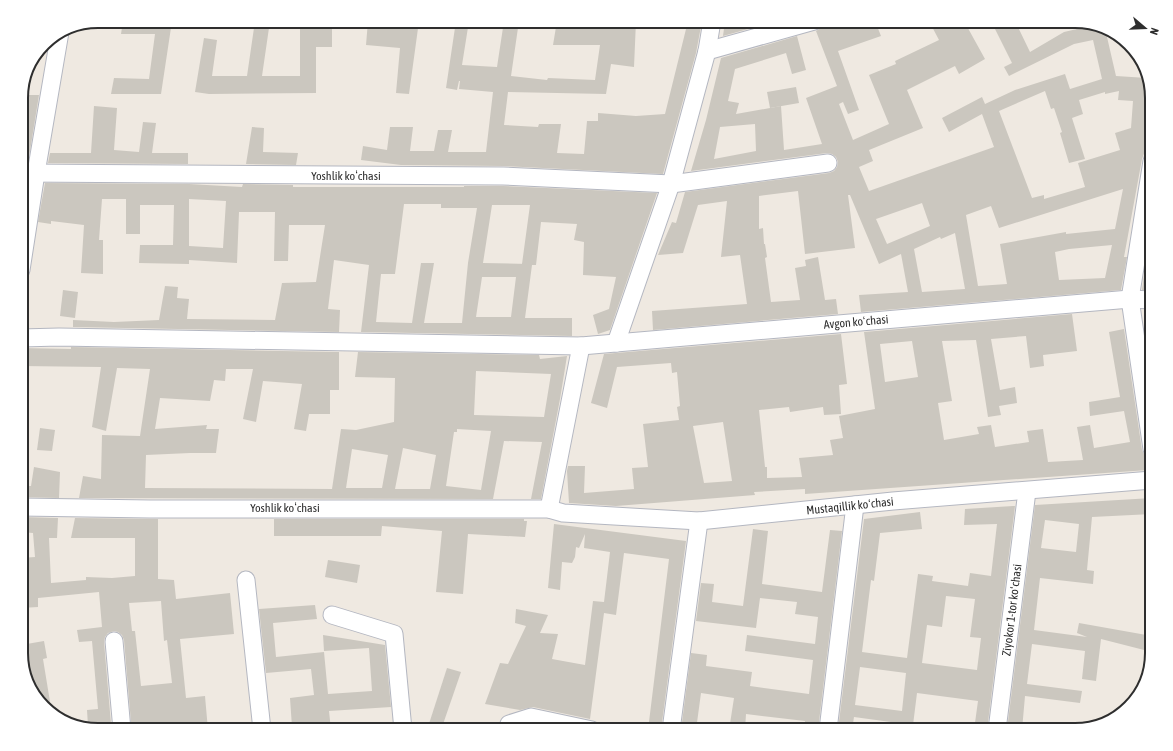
<svg xmlns="http://www.w3.org/2000/svg" width="1173" height="751" viewBox="0 0 1173 751" font-family="'Asap Condensed',sans-serif">
<style>
.building{fill:#cbc7bf;fill-rule:evenodd}
.lines{fill:none;stroke-linecap:round;stroke-linejoin:round}
.minor-casing{stroke:#b4b7c1;stroke-width:19}
.minor{stroke:#fff;stroke-width:17}
.labels{text-anchor:middle;dominant-baseline:central;stroke-width:3;stroke-linejoin:round;paint-order:stroke}
.street-label{font-size:12px;fill:#2e2e2e;stroke:#fff}
.rim{fill:none;stroke:#2e2e2e;stroke-width:2}
</style>
<rect width="100%" height="100%" fill="#efe9e1"/>
<!-- building -->
<g class="building">
<polygon points="123,21 172,21 161,94 111,94 114,78 149,79 155,34 121,34"/>
<polygon points="255,21 270,21 262,76 300,76 300,21 332,21 332,47 316,47 316,93 209,94 195,92 204,38 217,40 212,76 247,76"/>
<polygon points="368,21 419,21 409,94 396,93 400,48 366,45"/>
<polygon points="456,21 469,21 462,65 497,67 504,21 519,21 511,76 547,80 548,78 595,80 600,45 553,45 557,21 636,21 634,67 611,64 606,94 508,92 504,125 538,127 539,124 561,124 557,153 584,154 587,121 598,121 598,113 636,116 665,114 688,21 702,21 696,53 663,174 503,166 401,165 361,160 363,146 387,150 390,127 413,127 410,151 434,151 438,130 452,130 448,152 486,152 493,92 459,89 460,81 459,81 457,90 446,88"/>
<polygon points="725,21 777,21 723,36"/>
<path d="M 824,21 L 875,21 L 881,36 L 838,51 L 859,110 L 848,114 L 843,102 L 839,104 L 853,140 L 889,124 L 869,75 L 896,64 L 895,61 L 939,40 L 929,21 L 964,21 L 985,59 L 959,74 L 955,66 L 907,90 L 923,128 L 869,150 L 873,161 L 859,167 L 869,191 L 994,147 L 982,114 L 949,132 L 942,118 L 982,97 L 985,104 L 1015,90 L 1065,74 L 1070,89 L 1102,79 L 1093,40 L 1074,44 L 1009,76 L 1004,67 L 1012,63 L 991,21 L 1015,21 L 1030,52 L 1064,32 L 1090,26 L 1118,34 L 1107,37 L 1116,76 L 1147,78 L 1152,97 L 1149,137 L 1148,137 L 1147,149 L 1145,151 L 1142,159 L 1124,257 L 1127,257 L 1121,290 L 861,312 L 859,295 L 908,292 L 901,254 L 879,264 L 850,195 L 848,195 L 855,248 L 805,254 L 798,191 L 759,196 L 759,229 L 763,228 L 764,244 L 765,244 L 767,257 L 765,258 L 771,302 L 800,300 L 795,268 L 806,266 L 805,260 L 818,257 L 825,300 L 836,299 L 838,314 L 653,330 L 652,311 L 747,304 L 740,255 L 721,257 L 727,201 L 698,205 L 683,253 L 658,255 L 672,222 L 676,223 L 685,192 L 829,173 L 834,171 L 837,167 L 838,162 L 836,157 L 832,154 L 827,153 L 691,171 L 706,120 L 721,58 L 797,36 L 806,70 L 792,74 L 786,53 L 735,69 L 728,101 L 739,103 L 736,114 L 781,106 L 784,150 L 822,144 L 806,98 L 837,86 L 816,31 L 821,28 ZM 1045,91 L 1051,109 L 1054,108 L 1062,132 L 1060,133 L 1069,163 L 1085,159 L 1072,118 L 1083,114 L 1079,100 L 1105,92 L 1105,94 L 1119,91 L 1118,100 L 1133,101 L 1131,128 L 1115,133 L 1120,150 L 1078,163 L 1085,187 L 1044,199 L 1044,195 L 1032,198 L 999,111 ZM 755,124 L 756,151 L 714,159 L 720,127 ZM 1123,189 L 1115,229 L 1066,234 L 1066,232 L 1000,244 L 1007,284 L 978,286 L 966,215 L 991,206 L 999,228 ZM 922,203 L 930,226 L 887,244 L 876,219 ZM 955,233 L 965,289 L 922,292 L 914,249 L 940,237 L 941,239 ZM 1112,245 L 1105,278 L 1059,280 L 1055,252 L 1069,249 Z"/>
<polygon points="796,87 799,103 770,108 767,92"/>
<polygon points="25,95 39,95 28,163 21,163 21,123"/>
<polygon points="94,106 117,108 114,150 139,152 143,122 156,123 152,153 188,153 188,164 48,163 50,153 91,153"/>
<polygon points="252,127 264,128 263,152 298,153 296,165 246,164"/>
<path d="M 45,183 L 189,184 L 242,187 L 243,184 L 293,185 L 293,187 L 464,187 L 464,186 L 503,186 L 657,193 L 610,330 L 598,334 L 593,315 L 609,309 L 616,277 L 583,275 L 584,242 L 574,240 L 577,224 L 541,222 L 536,265 L 532,265 L 525,318 L 572,318 L 572,336 L 361,332 L 369,265 L 334,260 L 328,309 L 340,310 L 339,332 L 73,327 L 73,320 L 114,322 L 159,320 L 165,286 L 178,287 L 177,298 L 189,299 L 187,319 L 275,320 L 282,283 L 316,282 L 325,225 L 289,225 L 288,261 L 274,261 L 275,212 L 239,212 L 237,263 L 189,260 L 189,264 L 139,263 L 140,245 L 173,245 L 174,205 L 140,205 L 140,234 L 126,234 L 126,199 L 102,199 L 99,240 L 103,240 L 103,274 L 81,273 L 84,225 L 51,221 L 51,224 L 38,222 ZM 189,199 L 226,201 L 223,248 L 189,246 ZM 404,204 L 441,204 L 441,208 L 477,208 L 468,263 L 462,323 L 424,323 L 434,263 L 421,263 L 412,323 L 376,322 L 381,274 L 395,274 ZM 492,205 L 530,205 L 522,264 L 528,264 L 483,263 ZM 482,277 L 516,277 L 511,317 L 476,317 Z"/>
<polygon points="1146,260 1152,261 1152,290 1142,290"/>
<polygon points="63,290 78,292 75,318 60,316"/>
<path d="M 1072,314 L 1077,351 L 1043,355 L 1044,366 L 1030,368 L 1026,336 L 991,339 L 1000,390 L 1015,387 L 1017,403 L 999,406 L 1001,415 L 988,417 L 976,340 L 942,341 L 952,401 L 938,403 L 944,440 L 979,434 L 977,427 L 991,425 L 995,447 L 1029,442 L 1027,431 L 1043,429 L 1048,462 L 1083,460 L 1077,427 L 1090,425 L 1094,448 L 1130,442 L 1124,411 L 1090,416 L 1089,402 L 1120,397 L 1109,332 L 1124,329 L 1142,450 L 1145,456 L 1148,470 L 805,494 L 805,489 L 754,492 L 755,495 L 616,506 L 569,503 L 567,471 L 568,466 L 585,466 L 584,493 L 634,489 L 632,468 L 648,467 L 643,424 L 679,420 L 677,407 L 680,406 L 677,372 L 672,373 L 671,363 L 617,367 L 607,408 L 591,403 L 604,354 L 841,334 L 847,384 L 839,385 L 841,414 L 824,415 L 823,407 L 790,412 L 789,407 L 759,410 L 765,467 L 767,467 L 767,478 L 802,477 L 799,458 L 833,455 L 830,440 L 843,438 L 839,416 L 875,409 L 864,332 ZM 912,341 L 918,377 L 885,382 L 880,344 ZM 723,422 L 732,481 L 704,483 L 693,426 Z"/>
<polygon points="1152,324 1152,380 1144,326"/>
<path d="M 71,347 L 339,352 L 339,390 L 330,390 L 330,414 L 309,414 L 306,431 L 294,429 L 302,384 L 263,381 L 256,422 L 243,419 L 253,369 L 226,369 L 225,381 L 214,380 L 210,401 L 160,398 L 155,429 L 207,425 L 206,429 L 219,429 L 216,453 L 190,453 L 146,455 L 145,488 L 332,489 L 341,429 L 356,430 L 394,422 L 395,378 L 355,377 L 358,352 L 539,355 L 540,359 L 567,356 L 560,399 L 541,499 L 531,499 L 542,442 L 504,441 L 493,499 L 79,498 L 83,476 L 101,479 L 102,435 L 140,436 L 150,369 L 117,368 L 106,431 L 92,427 L 101,367 L 21,366 L 21,348 L 71,349 ZM 476,371 L 551,374 L 544,417 L 474,415 ZM 457,429 L 491,431 L 481,490 L 446,486 L 454,432 L 457,432 ZM 403,448 L 436,455 L 430,489 L 395,489 ZM 352,449 L 388,455 L 382,488 L 346,488 Z"/>
<polygon points="40,428 55,430 52,451 37,450"/>
<polygon points="34,467 60,472 59,498 21,497 21,486 31,486"/>
<path d="M 1152,498 L 1152,514 L 1092,517 L 1087,570 L 1094,571 L 1093,584 L 1040,578 L 1034,630 L 1087,637 L 1077,633 L 1079,623 L 1152,636 L 1152,652 L 1101,639 L 1096,681 L 1082,679 L 1085,651 L 1032,644 L 1027,684 L 1082,691 L 1080,703 L 1025,696 L 1022,730 L 1007,730 L 1035,505 ZM 1045,520 L 1079,524 L 1076,552 L 1041,548 Z"/>
<path d="M 1013,506 L 1015,506 L 987,730 L 974,730 L 978,701 L 917,693 L 913,725 L 854,717 L 852,730 L 838,730 L 864,519 L 920,512 L 922,529 L 880,533 L 874,581 L 871,580 L 862,652 L 907,658 L 918,574 L 933,576 L 932,581 L 968,586 L 970,573 L 991,576 L 997,524 L 964,525 L 965,509 ZM 946,596 L 975,599 L 970,637 L 981,638 L 977,670 L 922,663 L 927,625 L 942,627 ZM 860,667 L 906,673 L 902,711 L 855,705 Z"/>
<path d="M 21,517 L 58,518 L 57,538 L 49,538 L 51,583 L 86,580 L 86,577 L 112,578 L 135,576 L 135,538 L 71,538 L 75,518 L 158,519 L 158,579 L 174,580 L 176,599 L 230,593 L 234,634 L 180,639 L 186,698 L 205,696 L 208,730 L 136,730 L 136,722 L 131,722 L 124,640 L 122,635 L 118,632 L 114,631 L 108,633 L 105,637 L 104,642 L 111,724 L 88,726 L 87,710 L 98,709 L 92,641 L 79,642 L 77,630 L 102,627 L 99,592 L 38,598 L 38,607 L 21,608 L 21,558 L 35,557 L 33,533 L 21,532 ZM 161,601 L 164,641 L 167,640 L 172,683 L 141,686 L 135,631 L 132,631 L 129,603 Z"/>
<polygon points="274,519 524,519 524,521 527,521 525,537 468,534 463,594 436,592 442,531 382,526 381,536 274,536"/>
<polygon points="554,524 686,541 661,730 648,730 669,559 624,553 616,615 604,613 590,719 533,707 520,710 485,704 500,663 508,664 526,626 515,623 516,609 548,615 540,633 558,634 552,659 585,665 593,601 604,602 610,552 584,548 585,534 579,548 576,547 575,557 572,563 562,562 560,590 548,588"/>
<polygon points="753,529 768,531 762,584 822,592 830,530 842,531 818,730 804,730 805,721 746,714 745,730 729,730 734,698 701,693 696,730 681,730 691,653 707,655 706,666 752,672 750,686 809,694 813,660 745,651 747,635 815,644 818,617 795,614 797,602 760,598 756,628 696,621 701,583 714,584 712,602 743,606"/>
<polygon points="328,560 360,565 357,583 325,577"/>
<polygon points="315,605 317,619 273,623 276,657 324,652 328,694 372,691 369,648 324,651 323,635 385,645 391,707 329,711 331,730 315,730 315,725 292,727 290,698 314,695 311,669 266,673 259,609"/>
<polygon points="44,641 47,658 43,659 52,714 31,692 25,662 22,662 21,658 21,645"/>
<polygon points="447,668 461,672 441,730 427,730"/>
</g>
<g class="lines">
<!-- minor casing -->
<g class="minor-casing">
<g id="minor">
<polyline points="707,51 814,21"/>
<polyline points="1152,161 1130,299 1152,449"/>
<polyline points="21,173 503,176 671,184 828,163"/>
<polyline points="21,270 36,173 60,32"/>
<polyline points="21,338 59,337 581,346 1130,299 1152,300"/>
<polyline points="616,343 671,184 707,51 712,21"/>
<polyline points="21,507 150,509 549,509 563,513 699,521 893,501 1152,480"/>
<polyline points="549,509 581,346"/>
<polyline points="246,580 262,730"/>
<polyline points="332,615 394,634 403,730"/>
<polyline points="114,641 122,730"/>
<polyline points="507,730 509,724 531,717 592,730"/>
<polyline points="671,730 699,521"/>
<polyline points="828,730 855,505"/>
<polyline points="997,730 1027,491"/>
</g>
</g>
<!-- minor -->
<use href="#minor" class="minor"/>
</g>
<g class="labels">
<!-- street labels -->
<g class="street-label">
<text x="346" y="176">Yoshlik koʻchasi</text>
<text transform="translate(856 322) rotate(-5)">Avgon koʻchasi</text>
<text transform="translate(850 506) rotate(-6)">Mustaqillik koʻchasi</text>
<text x="285" y="508">Yoshlik koʻchasi</text>
<text transform="translate(1012 610) rotate(-83)">Ziyokor 1-tor koʻchasi</text>
</g>
</g>
<!-- crop -->
<path d="M0 0H1173V751H0ZM98 28H1075A70 70 0 0 1 1145 98V653A70 70 0 0 1 1075 723H98A70 70 0 0 1 28 653V98A70 70 0 0 1 98 28Z" fill="#fff" fill-rule="evenodd"/>
<path class="rim" d="M98 28H1075A70 70 0 0 1 1145 98V653A70 70 0 0 1 1075 723H98A70 70 0 0 1 28 653V98A70 70 0 0 1 98 28Z"/>
<!-- north arrow -->
<g transform="translate(1145 28) rotate(109)" stroke="#ffffff" stroke-width="3" paint-order="stroke">
<path d="M0-3L7 15L0 10L-7 15Z" fill="#2e2e2e"/>
<text y="-6" font-size="11" font-weight="bold" text-anchor="middle" fill="#2e2e2e">N</text>
</g>
</svg>
